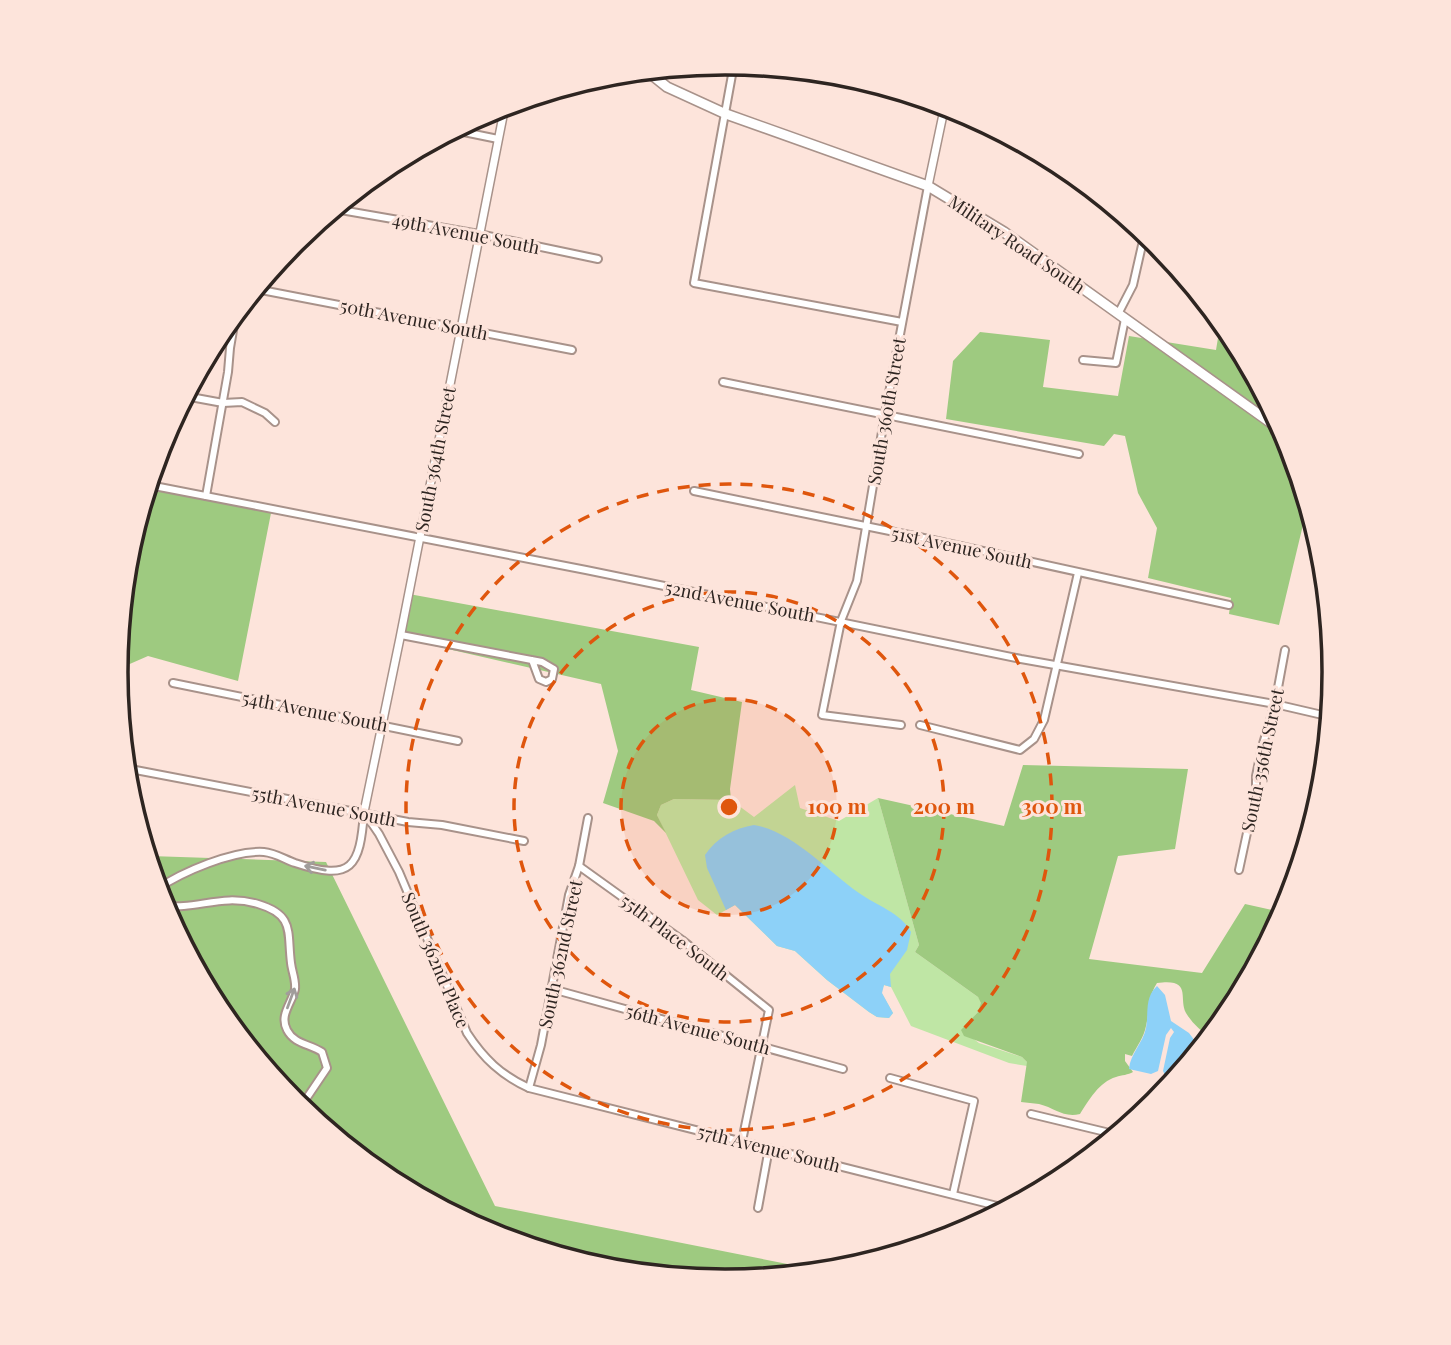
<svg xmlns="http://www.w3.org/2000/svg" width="1451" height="1345" viewBox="0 0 1451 1345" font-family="'Playfair Display',serif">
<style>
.green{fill:#bfe6a5}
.forest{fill:#9eca80}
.water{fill:#8dd1f8}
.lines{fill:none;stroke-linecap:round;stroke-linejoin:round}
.minor-casing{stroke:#a8928a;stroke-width:10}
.tertiary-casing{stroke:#a8928a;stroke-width:10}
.secondary-casing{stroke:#a8928a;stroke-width:12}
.minor{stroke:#fff;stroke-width:6}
.tertiary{stroke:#fff;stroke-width:7}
.secondary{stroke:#fff;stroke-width:9}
.oneway{stroke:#a19d9b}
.ring{fill:none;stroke:#df560d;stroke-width:3.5;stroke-dasharray:12 9}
.labels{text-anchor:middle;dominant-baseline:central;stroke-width:6;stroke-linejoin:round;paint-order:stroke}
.street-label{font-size:18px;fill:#2e2521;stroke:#fde4db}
.rim{fill:none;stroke:#2e2521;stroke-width:3.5}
.centre{fill:#df560d;stroke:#fde4db;stroke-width:3.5}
.ring-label{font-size:21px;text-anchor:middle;font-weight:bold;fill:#df560d;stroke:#fde4db;stroke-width:6;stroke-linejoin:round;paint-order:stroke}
</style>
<rect width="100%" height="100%" fill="#fde4db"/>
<!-- green -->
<polygon class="green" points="795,785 800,808 839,821 878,798 919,945 915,952 978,997 982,1003 978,1012 962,1030 979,1043 1022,1057 1027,1062 1027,1066 1009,1063 911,1026 891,987 884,985 881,992 893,1013 889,1018 877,1017 869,1012 827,980 795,951 777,946 735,905 717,915 698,900 657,815 661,805 674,799 731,800 754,817"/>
<!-- forest -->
<g class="forest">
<polygon points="1221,320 1233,334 1289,440 1308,504 1279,625 1229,614 1231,598 1148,578 1157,528 1138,493 1125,436 1114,434 1104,446 946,419 953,361 980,332 1050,340 1043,387 1118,396 1129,336 1216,350"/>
<polygon points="149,485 272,508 238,681 148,656 116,670 128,553"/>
<polygon points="409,594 699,647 691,690 742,702 730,789 731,800 674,799 661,805 657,815 666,833 654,821 603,803 618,751 601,684 400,638"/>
<path d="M 1023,765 L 1188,769 L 1175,849 L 1118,856 L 1089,959 L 1202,973 L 1245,904 L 1285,913 L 1232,1011 L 1210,1038 C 1201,1031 1192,1023 1186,1013 C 1178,998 1193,978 1157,983 C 1148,997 1150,1009 1146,1026 C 1144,1037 1137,1046 1132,1056 L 1125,1054 L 1125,1061 L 1133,1072 C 1128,1075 1122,1075 1116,1077 C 1099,1082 1089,1100 1080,1114 C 1063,1118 1055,1108 1039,1104 C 1033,1103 1027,1103 1021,1102 L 1027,1062 L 1022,1057 L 964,1036 L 961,1030 L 978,1012 L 981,1003 L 978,997 L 915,952 L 919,945 L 878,798 L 1004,826 Z"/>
<polygon points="150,856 326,862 495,1206 828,1272 725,1282 606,1270 492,1235 387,1179 294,1103 219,1011 162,905 148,858"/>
</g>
<!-- water -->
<g class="water">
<path d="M 754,825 C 791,830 829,872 859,893 C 877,906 900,912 911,932 L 907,950 L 890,974 L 891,987 L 884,985 L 882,993 L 893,1013 L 889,1018 L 877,1017 L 869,1012 L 827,980 L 795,951 L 777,946 L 735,905 L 726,910 L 707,868 L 705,855 C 716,838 735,828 754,825 Z"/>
<path d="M 1157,986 L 1165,995 L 1171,1021 L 1189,1033 L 1198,1045 L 1196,1055 L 1177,1078 L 1165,1075 L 1163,1071 L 1170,1038 L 1174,1032 L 1171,1028 L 1166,1035 L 1158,1071 L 1151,1074 L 1129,1069 C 1130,1054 1143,1043 1146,1028 C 1149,1013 1144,998 1157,986 Z"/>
</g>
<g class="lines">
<!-- minor casing -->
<g class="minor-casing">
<g id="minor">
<polyline points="734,64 694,283 902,322"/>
<polyline points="454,130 498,139"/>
<polyline points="335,209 479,234 598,259"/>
<polyline points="256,289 572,350"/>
<polyline points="1118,314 1133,285 1145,232"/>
<polyline points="1083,360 1116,363 1125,319"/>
<polyline points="723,382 1079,454"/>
<polyline points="185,396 223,403 242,402 265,413 275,422"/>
<polyline points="149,485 586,570 1021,659 1275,704 1331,717"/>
<polyline points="694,491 919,537 1229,605"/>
<polyline points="206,496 228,372 230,348 236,313"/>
<polyline points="401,635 542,662 554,669 552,679 546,682 539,679 532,660"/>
<polyline points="173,683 458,741"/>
<polyline points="901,725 822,715 841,621 857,581 885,414 928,186"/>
<polyline points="920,725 1020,750 1034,739 1044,720 1078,573"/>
<polyline points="125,768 408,822 442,825 524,841"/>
<path d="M 364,812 L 379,834 L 399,872 L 467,1033 C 484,1059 501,1075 529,1088 L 1009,1209"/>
<polyline points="579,866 682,940 769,1010 742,1141"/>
<polyline points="1239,870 1256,791 1256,776 1262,747 1275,704 1285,650"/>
<path d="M 157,889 C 182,872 233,850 264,852 C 275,853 284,859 295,863 C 352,882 360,867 364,812"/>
<path d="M 162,905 C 196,911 220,893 258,904 C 295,915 287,932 291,963 C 292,972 296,980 295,989 C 292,1003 279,1015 287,1030 C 294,1044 310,1044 322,1052 L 327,1068 L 300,1108"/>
<polyline points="552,989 843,1069"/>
<polyline points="890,1078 974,1101 953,1194"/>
<polyline points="529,1088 541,1045 569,895 579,866 588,818"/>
<polyline points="1031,1114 1118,1135"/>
<polyline points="758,1208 769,1148"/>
</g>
</g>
<!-- tertiary casing -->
<g class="tertiary-casing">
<g id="tertiary">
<polyline points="928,186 945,105"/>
<polyline points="364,812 400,638 505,106"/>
</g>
</g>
<!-- secondary casing -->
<g class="secondary-casing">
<polyline id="secondary" points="647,71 667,87 726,114 928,186 1004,232 1285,433"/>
</g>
<!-- minor -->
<use href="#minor" class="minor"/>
<!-- tertiary -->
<use href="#tertiary" class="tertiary"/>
<!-- secondary -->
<use href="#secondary" class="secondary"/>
</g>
<!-- one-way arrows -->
<defs><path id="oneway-shaft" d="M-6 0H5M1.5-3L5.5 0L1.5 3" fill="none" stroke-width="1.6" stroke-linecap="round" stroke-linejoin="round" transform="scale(1.75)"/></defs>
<g class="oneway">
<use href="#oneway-shaft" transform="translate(315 868) rotate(-168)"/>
<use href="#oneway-shaft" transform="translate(291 998) rotate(-70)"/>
</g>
<!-- distance rings -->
<circle cx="729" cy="807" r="108" fill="#df560d" fill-opacity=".12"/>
<g class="ring">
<circle cx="729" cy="807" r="108"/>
<circle cx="729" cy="807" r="215"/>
<circle cx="729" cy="807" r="323"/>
</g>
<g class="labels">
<!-- street labels -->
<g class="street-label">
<text transform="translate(466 233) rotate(11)">49th Avenue South</text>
<text transform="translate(1017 244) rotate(34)">Military Road South</text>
<text transform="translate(414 319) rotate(11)">50th Avenue South</text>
<text transform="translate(886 411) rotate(-80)">South 360th Street</text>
<text transform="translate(435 459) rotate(-79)">South 364th Street</text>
<text transform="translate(962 547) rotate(12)">51st Avenue South</text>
<text transform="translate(740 601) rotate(11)">52nd Avenue South</text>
<text transform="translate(315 711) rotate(11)">54th Avenue South</text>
<text transform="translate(1262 760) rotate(-78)">South 356th Street</text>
<text transform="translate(324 806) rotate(11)">55th Avenue South</text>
<text transform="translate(675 937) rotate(37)">55th Place South</text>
<text transform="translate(560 954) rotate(-78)">South 362nd Street</text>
<text transform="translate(436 960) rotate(67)">South 362nd Place</text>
<text transform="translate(698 1029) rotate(15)">56th Avenue South</text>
<text transform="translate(769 1148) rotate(14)">57th Avenue South</text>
</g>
</g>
<!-- crop -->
<path d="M0 0H1451V1345H0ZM128 672a597 597 0 1 1 1194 0a597 597 0 1 1-1194 0Z" fill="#fde4db" fill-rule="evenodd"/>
<path class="rim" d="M128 672a597 597 0 1 1 1194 0a597 597 0 1 1-1194 0Z"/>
<circle cx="729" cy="807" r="10" class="centre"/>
<g class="ring-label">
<text x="837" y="814">100 m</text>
<text x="944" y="814">200 m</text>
<text x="1052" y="814">300 m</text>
</g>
</svg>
